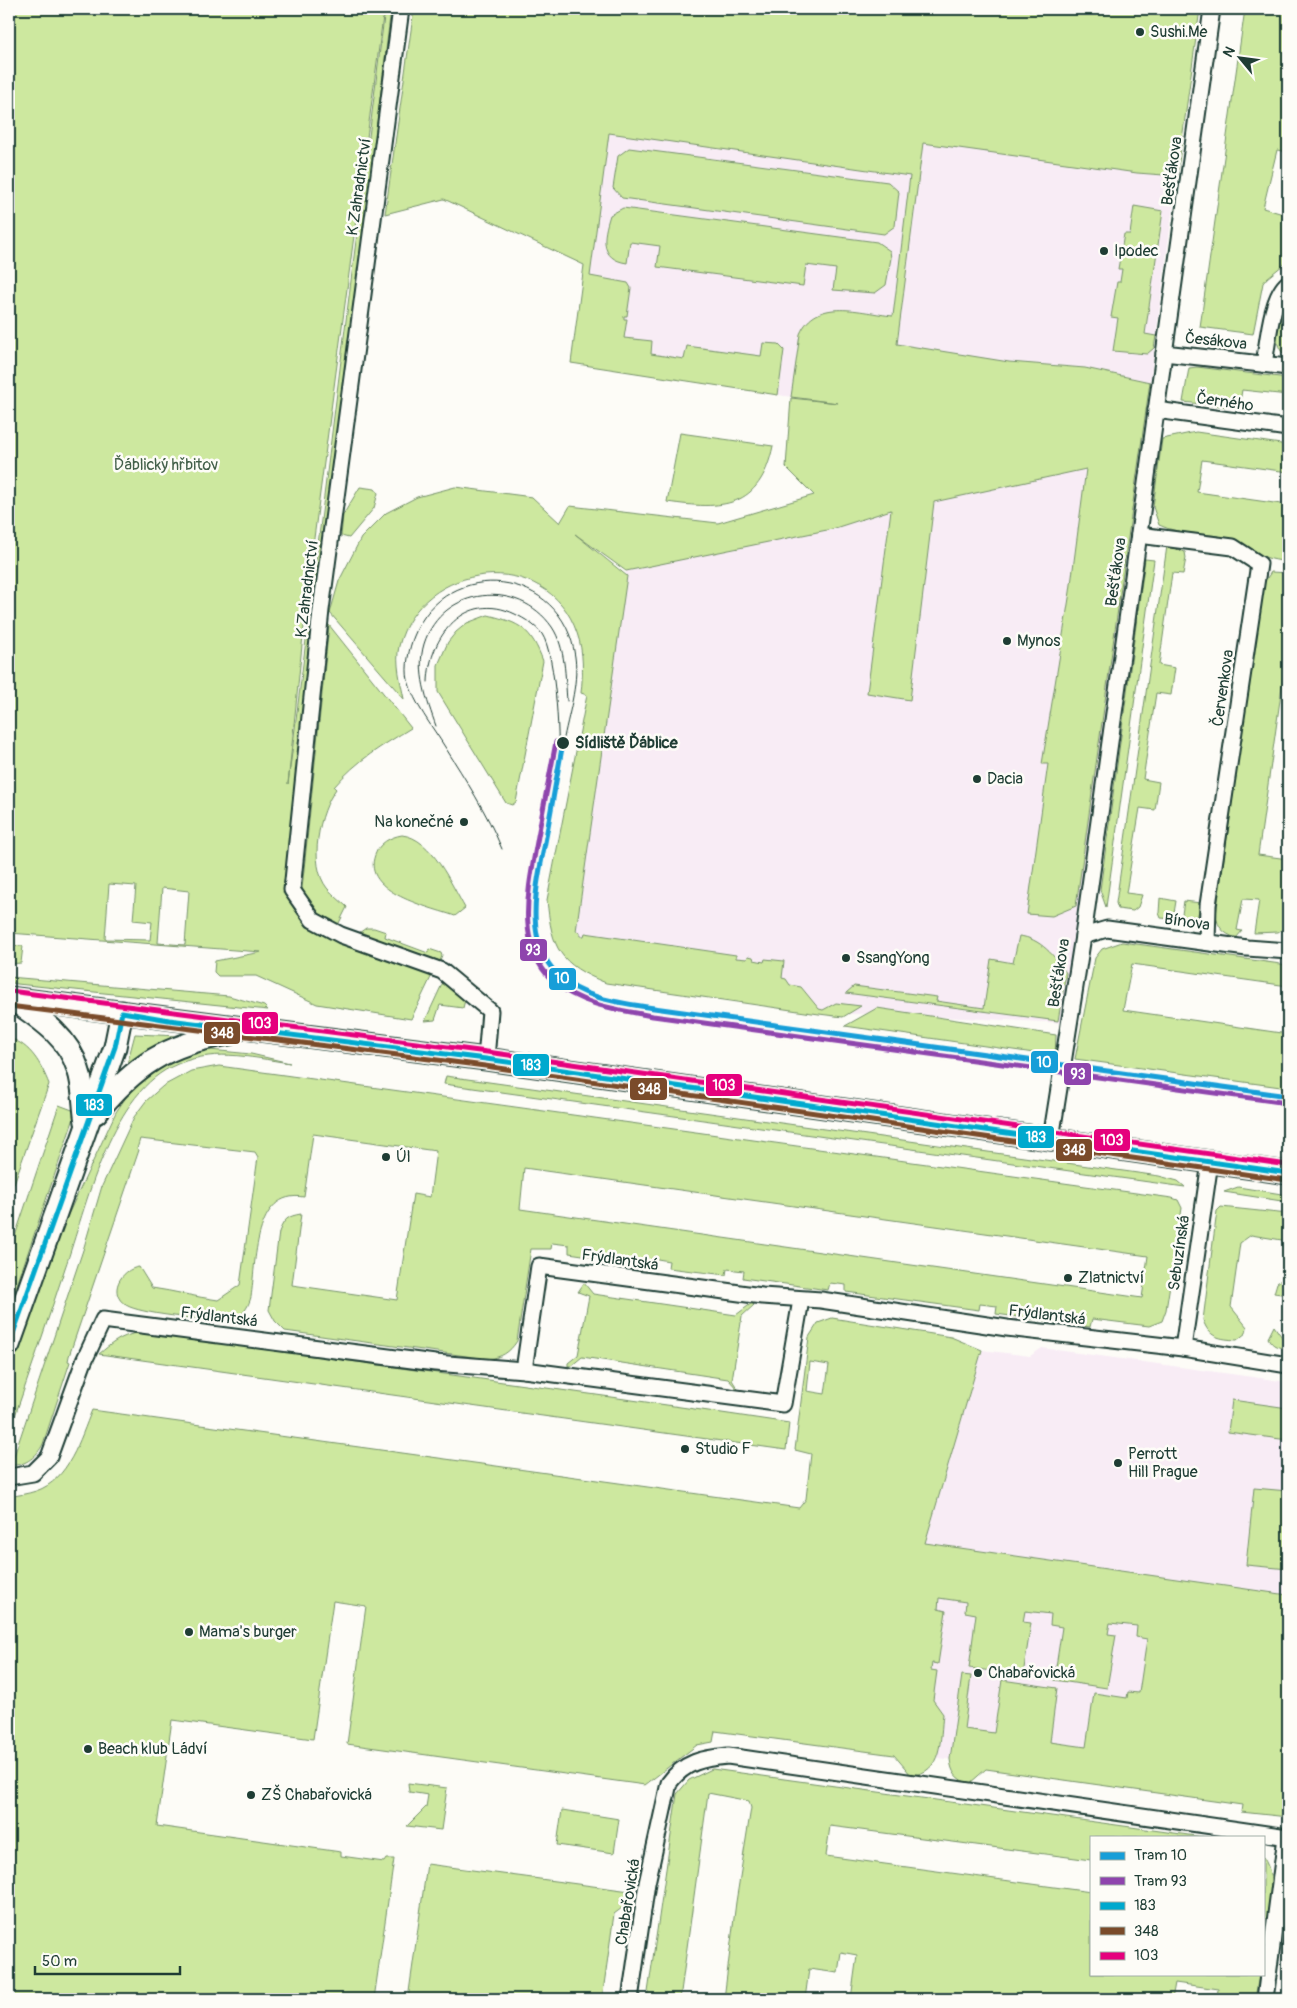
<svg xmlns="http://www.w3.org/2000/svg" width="1297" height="2008" viewBox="0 0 1297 2008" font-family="Pangolin,sans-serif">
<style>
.built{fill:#f8ecf5}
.green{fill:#cde89f;stroke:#76926a;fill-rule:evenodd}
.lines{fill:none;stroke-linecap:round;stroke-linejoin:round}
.street-casing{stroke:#1f3d34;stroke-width:19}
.secondary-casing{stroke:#1f3d34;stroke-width:25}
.street{stroke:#fdfcf7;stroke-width:15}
.secondary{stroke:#fdfcf7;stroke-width:21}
.tram{stroke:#1f3d34;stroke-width:1}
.bus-1-casing{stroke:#fdfcf7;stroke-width:9}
.bus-2-casing{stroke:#fdfcf7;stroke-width:9}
.bus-3-casing{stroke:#fdfcf7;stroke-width:9}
.bus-1{stroke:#00a9ce;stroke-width:5}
.bus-2{stroke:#7a4b2a;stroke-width:5}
.bus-3{stroke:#e5007d;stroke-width:5}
.tram-1-casing{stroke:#fdfcf7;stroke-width:9}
.tram-2-casing{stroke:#fdfcf7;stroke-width:9}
.tram-1{stroke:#179ed8;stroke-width:5}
.tram-2{stroke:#8e44ad;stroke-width:5}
.poi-dot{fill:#1f3d34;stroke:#fdfcf7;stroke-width:2}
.labels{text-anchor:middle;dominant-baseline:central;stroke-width:5;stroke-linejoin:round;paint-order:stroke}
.poi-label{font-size:16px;fill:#1f3d34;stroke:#fdfcf7;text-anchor:start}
.street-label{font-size:16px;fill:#1f3d34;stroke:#fdfcf7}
.park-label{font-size:16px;fill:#425f49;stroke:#fdfcf7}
.stop-label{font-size:16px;font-weight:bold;fill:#1f3d34;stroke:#fdfcf7;text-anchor:start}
.line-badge{stroke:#fdfcf7;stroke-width:2}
.badge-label{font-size:14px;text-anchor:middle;font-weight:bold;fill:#fff}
</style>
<rect width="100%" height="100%" fill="#fdfcf7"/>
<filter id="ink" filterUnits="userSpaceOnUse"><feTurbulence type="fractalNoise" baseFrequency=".02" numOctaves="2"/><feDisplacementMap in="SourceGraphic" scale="10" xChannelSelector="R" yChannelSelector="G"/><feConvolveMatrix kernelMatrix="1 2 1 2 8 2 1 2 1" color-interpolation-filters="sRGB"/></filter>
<g filter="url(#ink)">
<!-- built -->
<g class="built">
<polygon points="609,83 1137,173 1177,176 1150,382 1085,368 1009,362 889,409 785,396 571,363"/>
<polygon points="1139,458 1144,459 1063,1023 883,1014 819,1014 567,948 626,571 832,529 891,510"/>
<polygon points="1042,1348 1288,1382 1288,1764 1283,1804 894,1752 925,1543 982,1350 1030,1356"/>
</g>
<!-- green -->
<g class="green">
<path d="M 9,9 L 384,9 L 309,576 L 288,784 L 385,9 L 391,9 L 285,881 C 288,892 290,903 297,913 C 319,946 396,955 433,973 L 411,1019 L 317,1004 L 256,976 L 218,976 L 214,972 L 215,961 L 261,952 L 9,933 ZM 109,884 L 136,886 L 133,920 L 152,922 L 150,940 L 105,939 ZM 162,888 L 189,891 L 185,945 L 158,943 Z"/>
<path d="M 414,9 L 1200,9 L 1177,176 L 1137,173 L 923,143 L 897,344 L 1009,362 L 1085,368 L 1150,382 L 1076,906 L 1052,916 L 1027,914 L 1048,764 L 1042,764 L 1070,592 L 1086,469 L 934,502 L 910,700 L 867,693 L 891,510 L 832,529 L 626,571 L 575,534 L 627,576 L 576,931 L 580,932 L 580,936 L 584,936 L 585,933 L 736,955 L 736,958 L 747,959 L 748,956 L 753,957 L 754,960 L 764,962 L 765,959 L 784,961 L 782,978 L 786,979 L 790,985 L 801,987 L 819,1009 L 823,1010 L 836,1003 L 861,1006 L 843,1017 L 819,1014 L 606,983 C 559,964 552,949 547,900 L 587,695 L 581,693 C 583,674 584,652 577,633 C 548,546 420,561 399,646 C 395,663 401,683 404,699 L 330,613 L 339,581 L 361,538 L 386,513 L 417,497 L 455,487 L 532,497 L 560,523 L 570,506 L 718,523 L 814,495 L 786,467 L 791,398 L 838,403 L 791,397 L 800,334 C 816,296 861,313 893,316 L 910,176 L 609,133 L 590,276 L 628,283 L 631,288 L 627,316 L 624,316 L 624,319 L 627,319 L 624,338 L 652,341 L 651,354 L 684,359 L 687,346 L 761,356 L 763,343 L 778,344 L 784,350 L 778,395 L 571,363 L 584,265 L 444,199 L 385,214 Z"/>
<polygon points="1245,9 1288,9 1288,152 1277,150 1263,208 1283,214 1282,221 1288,223 1288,261 1267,278 1263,283 1253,334 1200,327"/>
<polygon points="629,148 888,182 899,192 895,226 884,234 622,198 613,188 618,156"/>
<polygon points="1134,206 1163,211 1145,334 1156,336 1154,348 1147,354 1113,351 1118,318 1111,317 1117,282 1120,282 1122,269 1118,269 1124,234 1130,234"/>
<path d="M 623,208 L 877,242 L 890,251 L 891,258 L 886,285 L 875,293 L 833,290 L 836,269 L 806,265 L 803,286 L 657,267 L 660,246 L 630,242 L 627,263 C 599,259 603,237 610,215 Z"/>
<path d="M 1288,295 L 1288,358 C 1286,355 1281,352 1280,349 C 1272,336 1279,306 1288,295 Z"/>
<polygon points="1197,367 1288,378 1288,395 1242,390 1239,408 1183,402 1189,368"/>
<path d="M 1196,432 L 1288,445 L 1288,472 L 1202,460 L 1197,492 L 1288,505 L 1288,562 C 1277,560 1265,559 1255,552 C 1246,547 1242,541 1232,539 C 1208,532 1182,536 1159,525 L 1153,507 L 1162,439 Z"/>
<path d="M 680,433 L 773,446 C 760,509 722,510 667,502 Z"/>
<polygon points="360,487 375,489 378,493 374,508 349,538 341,536 343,515"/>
<polygon points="1167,546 1185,552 1186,558 1183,574 1172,573 1159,665 1175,668 1171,695 1156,693 1143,779 1159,782 1155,810 1140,808 1126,893 1142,895 1138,907 1133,911 1118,909 1116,903"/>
<polygon points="1145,559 1154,560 1106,907 1100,890"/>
<path d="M 1271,572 L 1288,573 L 1288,644 L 1258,855 L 1288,859 L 1288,926 L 1278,932 L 1254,933 L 1259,900 L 1243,899 L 1237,930 L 1242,931 L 1236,938 C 1223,933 1218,928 1216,915 L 1263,584 Z"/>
<path d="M 488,615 C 521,623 531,629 543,661 L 516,802 L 512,805 L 506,803 L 438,692 L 438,665 L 448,642 L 456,632 L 467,623 Z"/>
<path d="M 329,625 L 411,728 C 382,746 357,760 334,787 L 336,789 C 319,812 308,864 327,888 C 333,895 341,901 347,907 L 338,925 L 316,914 L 302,889 Z"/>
<path d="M 402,835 C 432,838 451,884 465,908 L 455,916 C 430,907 361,893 375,855 C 379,843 390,837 402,835 Z"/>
<polygon points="1160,898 1176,901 1173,919 1161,918 1159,913"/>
<polygon points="1184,901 1201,903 1197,918 1193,923 1181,921"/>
<polygon points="366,928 374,928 386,932 385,937 428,953 429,949 441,953 442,956 440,961 359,933"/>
<path d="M 1019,936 C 1040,938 1055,956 1066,973 L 1058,1021 L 846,993 L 854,986 L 937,997 L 936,1001 L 984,1008 L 991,959 L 1013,963 Z"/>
<polygon points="1122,942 1288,965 1288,986 1132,964 1123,1010 1288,1034 1288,1088 1075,1059 1095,958 1102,949"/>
<polygon points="9,945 23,946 21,963 9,964"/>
<polygon points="9,977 229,996 264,1006 268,1010 17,984 9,982"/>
<polygon points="444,980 465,1000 463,1008 440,1005 435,1020 425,1021"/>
<polygon points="877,1008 1056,1035 1055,1056 845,1026"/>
<polygon points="135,1034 179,1036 126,1068"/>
<path d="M 9,1038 C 31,1045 41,1064 49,1084 L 11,1192 L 9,1190 Z"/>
<path d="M 210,1050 L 251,1054 L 290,1063 C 247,1057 212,1047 171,1067 C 109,1098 86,1208 65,1268 C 47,1323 28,1378 9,1433 L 9,1372 L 37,1289 L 59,1234 L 116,1112 L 133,1087 L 143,1076 L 191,1052 Z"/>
<path d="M 219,1066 L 1172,1198 L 1178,1200 L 1182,1208 L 1166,1310 L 1162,1321 L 1149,1326 L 1092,1319 L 1090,1327 L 996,1314 L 997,1306 L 980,1304 L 979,1310 L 846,1292 L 846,1285 L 830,1283 L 828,1290 L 743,1278 L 744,1271 L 727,1269 L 726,1275 L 668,1268 L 669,1261 L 652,1258 L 651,1265 L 569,1253 L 569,1245 L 552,1243 L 551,1249 L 531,1249 L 517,1341 C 509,1353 502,1357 488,1359 L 285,1331 L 275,1321 L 269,1310 L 279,1232 C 284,1219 288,1216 301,1214 L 292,1285 L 397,1300 L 413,1194 L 430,1197 L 436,1151 L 313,1134 L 304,1197 C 253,1189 256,1264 251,1297 C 247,1312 238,1321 221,1321 C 201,1319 140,1314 126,1305 C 107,1293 121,1269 139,1267 L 152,1288 C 174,1291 195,1297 218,1300 L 240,1285 L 258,1157 L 255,1152 L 140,1139 L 137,1149 L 139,1150 L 69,1356 L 68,1361 L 70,1362 L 43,1444 C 37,1456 26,1466 11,1465 L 84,1247 L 102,1186 L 134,1117 L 146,1101 L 163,1086 L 191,1071 ZM 524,1168 L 1148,1256 L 1142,1298 L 520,1209 Z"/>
<polygon points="446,1076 1159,1176 1178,1181 1185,1187 444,1084"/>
<polygon points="59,1105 75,1111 74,1118 9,1308 9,1254"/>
<polygon points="1238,1187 1288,1195 1288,1202 1224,1192"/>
<path d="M 1221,1207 L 1288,1214 L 1288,1241 L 1251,1235 L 1240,1243 L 1231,1307 L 1247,1327 L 1246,1333 L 1237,1340 C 1220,1339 1209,1338 1203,1320 L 1217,1211 Z"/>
<polygon points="1288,1275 1288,1295 1274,1293 1277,1283"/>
<polygon points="584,1283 593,1294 736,1315 752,1303 754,1305 742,1316 732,1380 739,1391 728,1379 582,1357 571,1366 568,1366 568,1363 578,1355 589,1296 578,1292"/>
<path d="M 832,1318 L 951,1337 L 982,1350 L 925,1543 L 1288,1595 L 1288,1817 L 1241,1812 L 1242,1805 L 986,1769 L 970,1783 C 957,1781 951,1772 950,1759 L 962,1675 L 971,1676 L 964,1729 L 994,1733 L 1002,1680 L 1057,1688 L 1050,1742 L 1086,1747 L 1094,1693 L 1127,1698 L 1128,1692 L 1139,1693 L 1147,1639 L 1136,1637 L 1137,1626 L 1110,1623 L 1108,1634 L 1116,1635 L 1107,1688 L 1054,1680 L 1062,1627 L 1050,1625 L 1051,1614 L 1025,1611 L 1023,1622 L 1031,1623 L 1023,1675 L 969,1668 L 976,1614 L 965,1612 L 966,1602 L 939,1598 L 938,1609 L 946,1611 L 938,1664 L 932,1663 L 931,1670 L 937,1671 L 933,1700 L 943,1714 C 940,1738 943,1774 911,1775 L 894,1755 L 715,1731 L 713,1742 L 697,1745 L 645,1785 L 347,1744 L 366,1606 L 333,1601 L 313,1739 L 172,1720 L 157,1826 L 341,1852 L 341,1856 L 384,1862 L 386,1859 L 394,1859 L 374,1999 L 9,1999 L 9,1497 C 18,1495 27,1494 36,1491 C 69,1480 80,1439 92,1410 L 799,1508 L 806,1499 L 811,1454 L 795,1450 L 809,1337 L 818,1323 ZM 810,1362 L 829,1365 L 825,1394 L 807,1391 Z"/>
<path d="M 1274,1326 L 1284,1340 L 1288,1340 L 1288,1349 C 1278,1347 1273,1347 1268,1338 Z"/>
<path d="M 137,1333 L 155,1334 C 366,1364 578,1391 789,1423 L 786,1450 L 99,1354 C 111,1344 120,1336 137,1333 Z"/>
<polygon points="1232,1400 1288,1408 1288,1440 1228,1432"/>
<polygon points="1254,1488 1288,1491 1288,1569 1246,1565"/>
<polygon points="712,1769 1203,1837 1091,1837 1091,1860 830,1826 826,1856 1091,1892 1091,1974 1259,1974 1255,1999 1217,1999 1218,1989 1175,1983 1172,1999 851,1999 857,1955 841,1952 838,1973 809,1969 805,1999 724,1999 736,1902 751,1808 749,1801 708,1793 680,1999 647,1999 677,1794 689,1780"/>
<polygon points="408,1783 447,1788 441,1830 407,1826 426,1807 428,1795 409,1792"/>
<polygon points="562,1810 619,1819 614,1853 557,1845"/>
<path d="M 1263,1857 C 1279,1879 1267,1915 1263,1940 Z"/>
<polygon points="427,1864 630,1891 630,1902 614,1914 602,1999 408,1999"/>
</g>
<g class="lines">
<!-- street casing -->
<g class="street-casing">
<g id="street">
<polyline points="401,9 321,610 292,890 313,920 341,935 442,971 490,1011 486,1059"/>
<polyline points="1164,353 1288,367"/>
<path d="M 1264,364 C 1268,342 1271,296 1288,283"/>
<polyline points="1156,410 1288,428"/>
<polyline points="1139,535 1233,547 1259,564 1208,905 1207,942"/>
<polyline points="1083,936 1107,929 1247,948 1288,951"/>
<polyline points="1051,1139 1083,936 1212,9"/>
<polyline points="1183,1348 1210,1162"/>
<polyline points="524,1370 539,1266 762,1296 821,1300 1007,1328 1183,1348 1288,1365"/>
<polyline points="9,1477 33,1473 49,1457 84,1361 103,1320 435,1363 524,1370 783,1404 801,1300"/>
<path d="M 630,1999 L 647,1883 L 669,1783 C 684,1762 703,1758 728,1756 L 1288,1837"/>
<polyline points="1265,1999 1286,1837"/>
</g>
</g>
<!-- secondary casing -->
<g class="secondary-casing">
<g id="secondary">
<polyline points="9,998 486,1059 1288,1173"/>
<path d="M 16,1002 C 42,1020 68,1037 78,1069 C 84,1085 83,1105 86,1122"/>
<path d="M 96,1113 C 135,1065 167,1044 229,1034"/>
<polyline points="9,1345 115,1047 122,1012"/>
</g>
</g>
<!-- street -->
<use href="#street" class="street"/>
<!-- secondary -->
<use href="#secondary" class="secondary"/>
<!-- tram -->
<g class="tram">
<path d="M 428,682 C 429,636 466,590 515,614 C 525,619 535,625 542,634 C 556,655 561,747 557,774"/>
<path d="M 436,726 C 427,701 416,671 424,644 C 442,586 519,579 552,627 C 566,648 565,677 567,701"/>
<path d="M 502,849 C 487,813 466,780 445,747 C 432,726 414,704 408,680 C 405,667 409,648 414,636 C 446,555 564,568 575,657 C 579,685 568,715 563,743"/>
</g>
<!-- bus-1 casing -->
<g class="bus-1-casing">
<polyline id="bus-1" points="9,1345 115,1047 122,1012 169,1020 486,1059 1288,1173"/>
</g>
<!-- bus-2 casing -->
<g class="bus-2-casing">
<polyline id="bus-2" points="9,1006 485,1066 1287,1180"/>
</g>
<!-- bus-3 casing -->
<g class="bus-3-casing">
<polyline id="bus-3" points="10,991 487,1052 1288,1165"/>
</g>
<!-- bus-1 -->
<use href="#bus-1" class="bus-1"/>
<!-- bus-2 -->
<use href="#bus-2" class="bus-2"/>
<!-- bus-3 -->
<use href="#bus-3" class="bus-3"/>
<!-- tram-1 casing -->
<g class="tram-1-casing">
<path id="tram-1" d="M 563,743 C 557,774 552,806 546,837 C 538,881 521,939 558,975 C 582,999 622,1003 654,1008 L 1288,1096"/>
</g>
<!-- tram-2 casing -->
<g class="tram-2-casing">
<path id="tram-2" d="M 556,742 C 550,773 544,804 538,836 C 530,883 513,943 553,981 C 579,1005 619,1010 653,1016 L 1287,1103"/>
</g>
<!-- tram-1 -->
<use href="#tram-1" class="tram-1"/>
<!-- tram-2 -->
<use href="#tram-2" class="tram-2"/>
</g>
</g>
<!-- markers -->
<g class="poi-dot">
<circle cx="1140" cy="32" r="5"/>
<circle cx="1104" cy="251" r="5"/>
<circle cx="1007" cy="641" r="5"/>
<circle cx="563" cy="743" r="7"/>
<circle cx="977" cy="779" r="5"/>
<circle cx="464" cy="822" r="5"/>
<circle cx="846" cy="958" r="5"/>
<circle cx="386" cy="1157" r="5"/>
<circle cx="1068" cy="1278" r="5"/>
<circle cx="685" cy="1449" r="5"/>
<circle cx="1118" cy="1463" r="5"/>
<circle cx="189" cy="1632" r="5"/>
<circle cx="978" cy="1673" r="5"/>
<circle cx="88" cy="1749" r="5"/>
<circle cx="251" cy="1795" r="5"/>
</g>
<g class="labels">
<!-- poi labels -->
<g class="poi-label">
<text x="1150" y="32">Sushi.Me</text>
<text x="1114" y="251">Ipodec</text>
<text x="1017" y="641">Mynos</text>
<text x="987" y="779">Dacia</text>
<text x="454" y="822" text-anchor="end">Na konečné</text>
<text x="856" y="958">SsangYong</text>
<text x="396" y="1157">Úl</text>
<text x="1078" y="1278">Zlatnictví</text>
<text x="695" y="1449">Studio F</text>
<text x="1128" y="1454">Perrott<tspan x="1128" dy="18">Hill Prague</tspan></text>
<text x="199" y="1632">Mama's burger</text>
<text x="988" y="1673">Chabařovická</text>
<text x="98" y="1749">Beach klub Ládví</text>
<text x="261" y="1795">ZŠ Chabařovická</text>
</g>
<!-- street labels -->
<g class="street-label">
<text transform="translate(1172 171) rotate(-82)">Bešťákova</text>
<text transform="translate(359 187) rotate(-82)">K Zahradnictví</text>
<text transform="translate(1216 341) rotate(6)">Česákova</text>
<text transform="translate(1225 402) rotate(8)">Černého</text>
<text transform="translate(1116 572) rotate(-82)">Bešťákova</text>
<text transform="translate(307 589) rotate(-83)">K Zahradnictví</text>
<text transform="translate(1223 688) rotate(-82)">Červenkova</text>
<text transform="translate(1187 922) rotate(8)">Bínova</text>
<text transform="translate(1059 973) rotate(-81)">Bešťákova</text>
<text transform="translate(1179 1253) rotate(-82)">Sebuzínská</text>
<text transform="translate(620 1260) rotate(8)">Frýdlantská</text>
<text transform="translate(1047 1315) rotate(7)">Frýdlantská</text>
<text transform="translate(219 1317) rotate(7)">Frýdlantská</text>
<text transform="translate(628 1902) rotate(-81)">Chabařovická</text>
</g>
<!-- park labels -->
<g class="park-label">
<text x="166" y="465">Ďáblický hřbitov</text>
</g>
<!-- stop labels -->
<g class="stop-label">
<text x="575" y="743">Sídliště Ďáblice</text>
</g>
</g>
<g class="line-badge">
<rect x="519" y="938" width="29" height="24" rx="5" fill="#8e44ad"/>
<rect x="548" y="967" width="29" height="24" rx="5" fill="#179ed8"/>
<rect x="241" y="1011" width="38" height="24" rx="5" fill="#e5007d"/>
<rect x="203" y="1021" width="38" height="24" rx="5" fill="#7a4b2a"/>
<rect x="1030" y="1050" width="29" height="24" rx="5" fill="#179ed8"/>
<rect x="512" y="1053" width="38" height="24" rx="5" fill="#00a9ce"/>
<rect x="1063" y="1062" width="29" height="24" rx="5" fill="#8e44ad"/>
<rect x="705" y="1073" width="38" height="24" rx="5" fill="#e5007d"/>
<rect x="629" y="1077" width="39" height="24" rx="5" fill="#7a4b2a"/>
<rect x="75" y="1093" width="38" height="24" rx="5" fill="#00a9ce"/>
<rect x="1017" y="1125" width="38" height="24" rx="5" fill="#00a9ce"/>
<rect x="1093" y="1128" width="38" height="24" rx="5" fill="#e5007d"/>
<rect x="1055" y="1138" width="38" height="24" rx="5" fill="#7a4b2a"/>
</g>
<g class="badge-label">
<text x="533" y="955">93</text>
<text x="562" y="983">10</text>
<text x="260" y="1028">103</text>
<text x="222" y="1038">348</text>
<text x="1044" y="1067">10</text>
<text x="531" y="1070">183</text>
<text x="1078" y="1079">93</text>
<text x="724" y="1090">103</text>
<text x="649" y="1094">348</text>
<text x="94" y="1110">183</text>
<text x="1036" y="1142">183</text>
<text x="1112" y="1145">103</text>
<text x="1074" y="1155">348</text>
</g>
<!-- margin -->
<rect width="1297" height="2008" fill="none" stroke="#fdfcf7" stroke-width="30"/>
<rect x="15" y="15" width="1267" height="1978" fill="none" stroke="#1f3d34" stroke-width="2" filter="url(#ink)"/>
<!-- legend -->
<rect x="1090" y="1836" width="175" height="140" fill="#fdfcf7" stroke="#a4b0a9"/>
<rect x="1100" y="1852" width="25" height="8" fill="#179ed8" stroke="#a4b0a9"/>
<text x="1134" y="1860" font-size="15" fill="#1f3d34">Tram 10</text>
<rect x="1100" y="1877" width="25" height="8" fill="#8e44ad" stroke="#a4b0a9"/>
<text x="1134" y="1886" font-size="15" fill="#1f3d34">Tram 93</text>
<rect x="1100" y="1902" width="25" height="8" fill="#00a9ce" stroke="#a4b0a9"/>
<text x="1134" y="1910" font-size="15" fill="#1f3d34">183</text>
<rect x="1100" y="1927" width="25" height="8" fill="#7a4b2a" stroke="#a4b0a9"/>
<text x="1134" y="1936" font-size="15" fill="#1f3d34">348</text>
<rect x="1100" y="1952" width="25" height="8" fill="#e5007d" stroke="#a4b0a9"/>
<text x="1134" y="1960" font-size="15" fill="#1f3d34">103</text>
<!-- north arrow -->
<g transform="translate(1240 58) rotate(299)" stroke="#fdfcf7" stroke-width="4" paint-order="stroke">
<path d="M0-4L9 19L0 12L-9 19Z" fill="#1f3d34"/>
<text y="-8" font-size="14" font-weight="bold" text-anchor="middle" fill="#1f3d34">N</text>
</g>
<!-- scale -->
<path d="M35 1966v8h145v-8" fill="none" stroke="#1f3d34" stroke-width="2.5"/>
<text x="42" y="1966" font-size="15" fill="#1f3d34" stroke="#fdfcf7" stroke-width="4" paint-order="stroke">50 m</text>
</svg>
